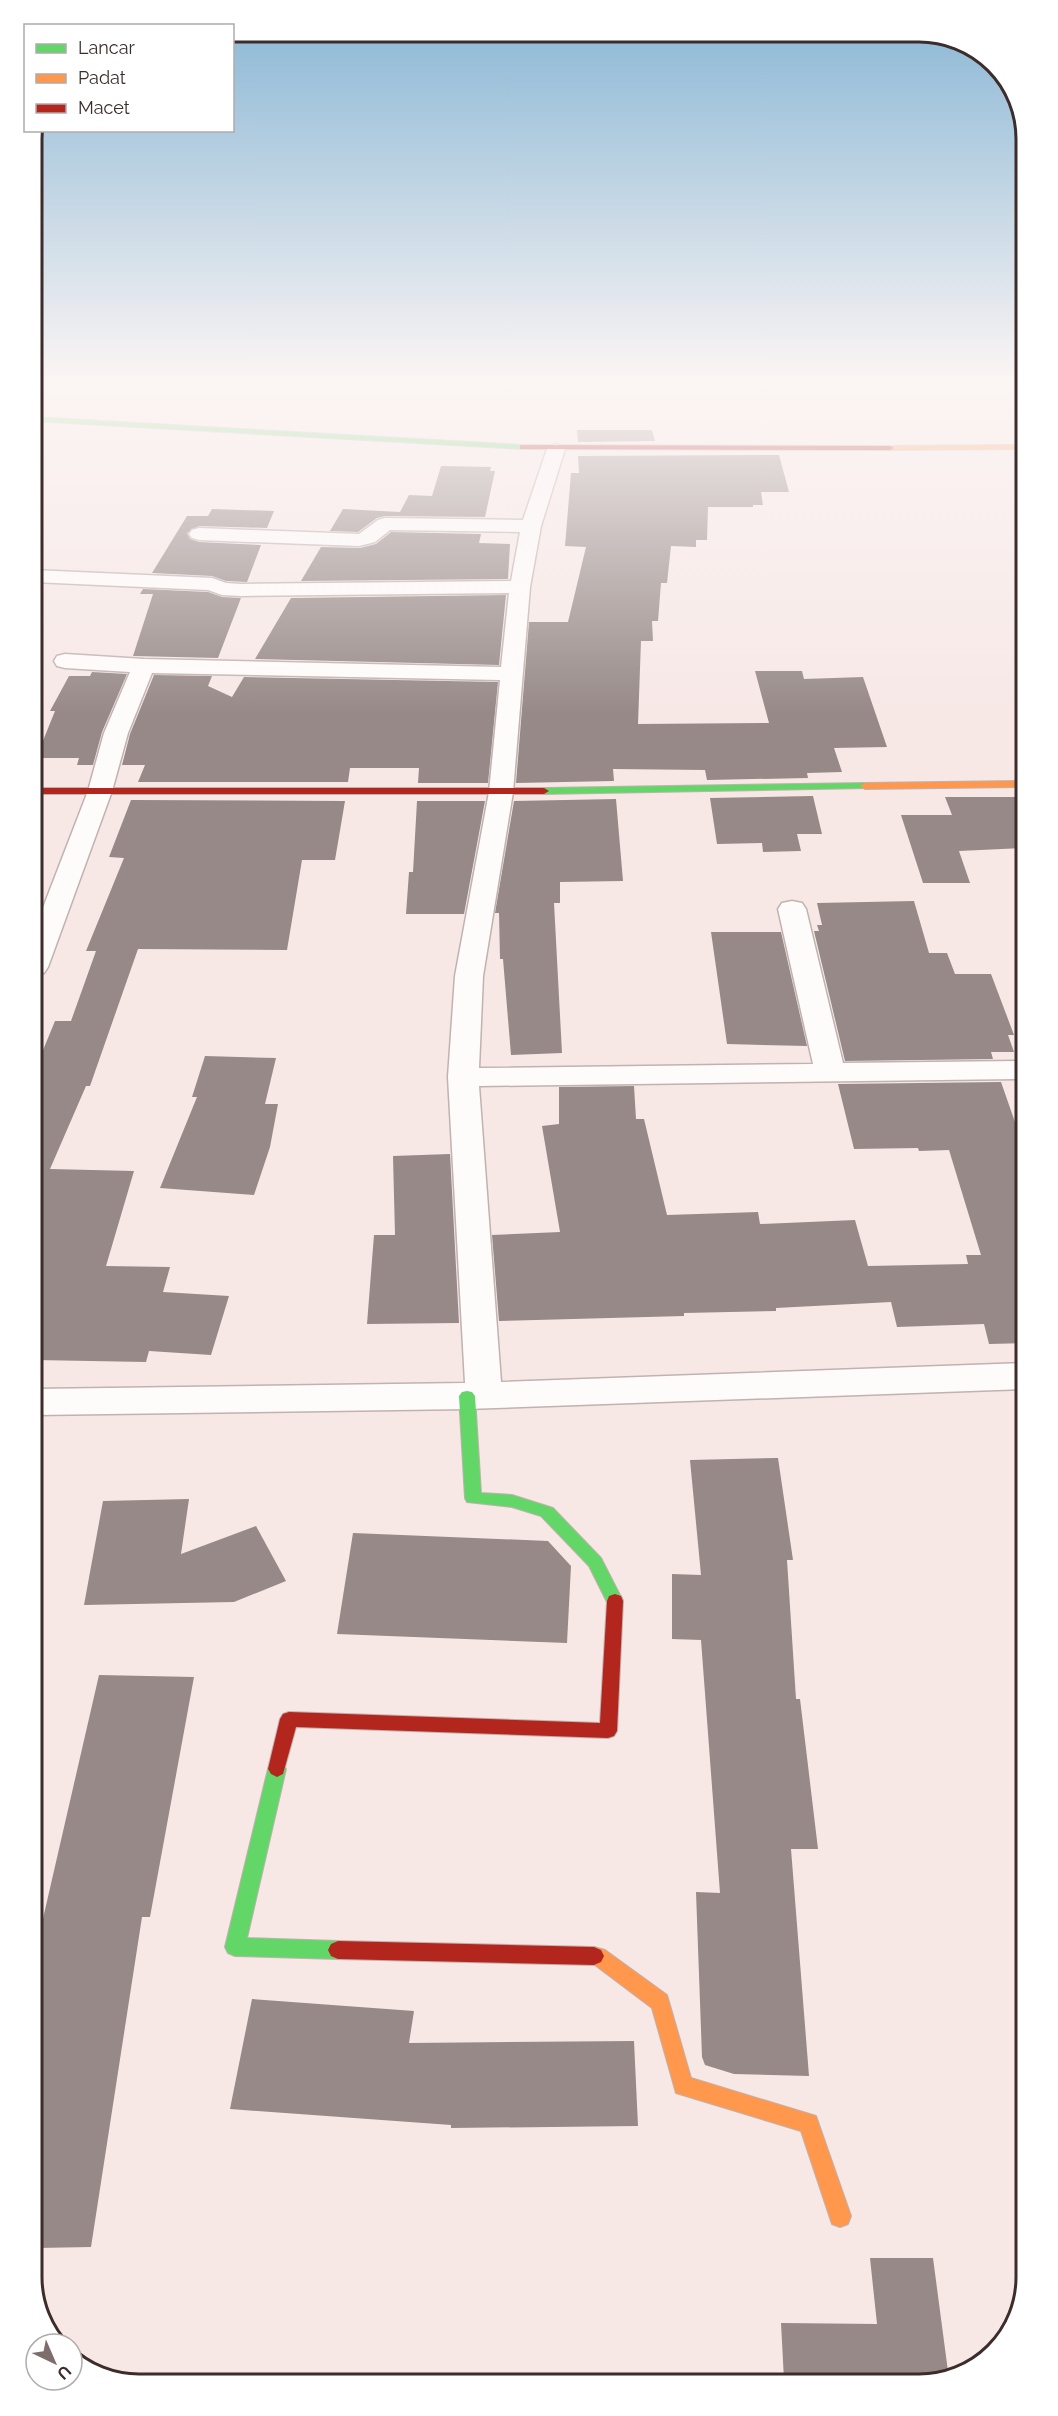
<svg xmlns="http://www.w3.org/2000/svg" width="1058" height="2416" viewBox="0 0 1058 2416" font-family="Raleway,sans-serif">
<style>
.building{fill:#968987}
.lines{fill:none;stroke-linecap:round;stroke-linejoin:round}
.street-casing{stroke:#c0b2b0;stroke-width:3}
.fast-casing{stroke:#c0b2b0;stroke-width:2}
.slow-casing{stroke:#c0b2b0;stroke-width:2}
.jam-casing{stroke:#c0b2b0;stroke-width:2}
.street{fill:#fefcfb;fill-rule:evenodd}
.fast{fill:#63d668;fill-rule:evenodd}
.slow{fill:#ff974d;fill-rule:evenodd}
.jam{fill:#b3261e;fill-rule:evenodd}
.rim{fill:none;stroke:#3c2c2b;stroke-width:3}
</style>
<rect width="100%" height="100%" fill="#f7e8e6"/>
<!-- building -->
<g class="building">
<polygon points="577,430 652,430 655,441 578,442"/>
<polygon points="779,455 789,492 761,492 763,505 753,505 753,507 708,507 707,540 696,540 696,547 671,546 667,583 661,583 658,621 652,621 653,641 641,641 638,724 769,723 755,671 802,671 804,679 863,677 887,747 834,748 842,772 807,773 808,778 707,780 705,770 613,769 614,781 516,783 529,622 568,622 586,547 565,546 571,473 579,473 578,456"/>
<polygon points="441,466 491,467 490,471 495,471 485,517 385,516 377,518 358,532 330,531 343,509 400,512 409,495 432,496"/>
<polygon points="212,509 274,511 267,528 199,526 187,533 190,539 199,542 261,545 247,582 226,581 212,576 152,573 187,516 208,516"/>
<polygon points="391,532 481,534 479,543 510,544 508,579 301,581 321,547 360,548 376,544"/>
<polygon points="143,589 208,592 222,597 241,598 218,658 133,656 153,594 140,594"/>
<polygon points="506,595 499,665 255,659 291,598"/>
<polygon points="92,672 127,674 102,732 93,765 77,765 79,758 36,758 55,711 50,711 69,676 90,676"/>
<polygon points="154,675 212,676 208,686 232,697 244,677 498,682 488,783 418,783 419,768 350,768 348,782 138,782 145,765 122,765 130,734"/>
<polygon points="813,796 822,834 797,834 801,851 763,852 762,843 717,844 710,798"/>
<polygon points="945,797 1023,797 1023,848 959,851 970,883 923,883 901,815 952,815"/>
<polygon points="616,799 623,881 560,882 560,903 554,903 562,1053 511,1055 503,959 500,959 499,913 495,913 514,801"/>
<polygon points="131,800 345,801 335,860 302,860 287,950 138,949 90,1086 86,1086 50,1169 134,1171 106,1266 170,1267 163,1292 229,1296 211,1355 149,1351 146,1362 35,1360 34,1072 55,1021 71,1021 96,951 86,951 124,858 109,857"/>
<polygon points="417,801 485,801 464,914 406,914 409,872 413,872"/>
<polygon points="914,901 929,953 947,953 955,974 991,974 1014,1035 1008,1035 1014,1052 991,1052 993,1059 845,1061 814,931 819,931 817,925 822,925 817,903"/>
<polygon points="711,932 781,932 807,1046 727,1044"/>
<polygon points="205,1056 276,1058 265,1104 278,1104 270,1147 254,1195 160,1188 197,1097 192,1097"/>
<polygon points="1001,1082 1023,1145 1024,1343 989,1344 984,1324 897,1327 891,1302 776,1308 776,1311 684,1313 684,1316 499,1321 492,1235 560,1232 542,1126 559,1124 559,1087 634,1086 636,1119 644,1119 667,1215 758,1212 760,1224 855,1220 868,1266 968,1264 966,1255 981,1255 949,1150 919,1151 918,1148 854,1149 838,1084"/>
<polygon points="450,1154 459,1323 367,1324 374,1235 395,1235 393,1156"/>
<polygon points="778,1458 793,1560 787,1560 796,1699 800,1699 818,1849 791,1849 809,2076 734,2074 705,2065 702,2057 696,1892 720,1893 701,1640 672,1639 672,1574 701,1575 690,1460"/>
<polygon points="189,1499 181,1554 256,1526 286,1581 234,1602 84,1605 103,1501"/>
<polygon points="353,1533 548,1541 571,1566 567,1643 337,1634"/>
<polygon points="99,1675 194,1677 150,1917 142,1917 91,2247 37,2248 36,1949"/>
<polygon points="252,1999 414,2011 409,2043 634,2041 638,2126 451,2128 451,2125 230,2109"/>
<polygon points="870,2258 933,2258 949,2379 784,2380 781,2323 877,2324"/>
</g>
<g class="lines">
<!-- street casing -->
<g class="street-casing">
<polygon id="street" points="556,444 565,449 541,526 530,587 513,792 483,976 479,1068 813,1064 778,909 782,903 792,901 802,903 806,909 843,1063 1023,1061 1023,1079 479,1086 501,1382 1024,1363 1024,1389 467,1409 35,1415 35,1389 465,1383 448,1077 455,976 489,792 500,680 152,673 128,733 112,791 48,967 44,973 34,975 34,931 88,791 104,733 130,672 65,668 57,666 54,661 57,656 65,654 144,659 501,667 509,593 241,596 222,595 208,590 33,582 33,570 212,578 226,583 241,584 511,581 520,532 390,530 375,542 359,546 199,540 192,538 189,534 192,530 199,528 359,534 378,520 385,518 523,520 547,449"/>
</g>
<!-- fast casing -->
<g class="fast-casing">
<g id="fast">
<polygon points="32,417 523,445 527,447 523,449 32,421"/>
<polygon points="865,783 869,784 869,788 544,794 539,791 544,788"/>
<polygon points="467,1391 472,1392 475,1396 481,1493 512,1495 553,1508 601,1558 623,1601 621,1606 615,1608 609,1606 589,1566 541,1516 512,1507 467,1502 465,1498 459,1396 462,1392"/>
<polygon points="277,1761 283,1764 286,1769 247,1938 338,1941 345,1944 348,1950 345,1956 338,1959 235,1956 228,1953 225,1947 268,1769 271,1764"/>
</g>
</g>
<!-- slow casing -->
<g class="slow-casing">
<g id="slow">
<polygon points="1022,445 1022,449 890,450 886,448 890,446"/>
<polygon points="1022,781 1022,787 865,789 860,786 865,783"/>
<polygon points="594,1947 605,1950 667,1995 691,2078 816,2116 851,2216 848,2224 840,2227 832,2224 801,2131 676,2093 652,2008 595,1965 587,1962 584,1956 587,1950"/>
</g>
</g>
<!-- jam casing -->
<g class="jam-casing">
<g id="jam">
<polygon points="520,445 890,446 894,448 890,450 523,449 520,449"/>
<polygon points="33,788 544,788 549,791 544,794 33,794"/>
<polygon points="615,1594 621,1596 623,1601 617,1731 614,1736 608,1738 296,1727 283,1774 277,1777 271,1774 268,1769 280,1719 283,1714 289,1712 600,1723 607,1601 609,1596"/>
<polygon points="338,1941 594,1947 601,1950 604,1956 601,1962 594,1965 338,1959 331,1956 328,1950 331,1944"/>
</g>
</g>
<!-- street -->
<use href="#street" class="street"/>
<!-- fast -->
<use href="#fast" class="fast"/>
<!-- slow -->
<use href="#slow" class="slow"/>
<!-- jam -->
<use href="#jam" class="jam"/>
</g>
<!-- sky -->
<linearGradient id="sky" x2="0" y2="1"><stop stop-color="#87b5d4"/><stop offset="0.53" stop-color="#fbf5f4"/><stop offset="1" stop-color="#fbf5f4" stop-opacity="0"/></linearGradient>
<rect width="1058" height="715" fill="url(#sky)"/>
<!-- crop -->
<path d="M0 0H1058V2416H0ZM139 42H919A97 97 0 0 1 1016 139V2277A97 97 0 0 1 919 2374H139A97 97 0 0 1 42 2277V139A97 97 0 0 1 139 42Z" fill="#fff" fill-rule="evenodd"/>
<path class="rim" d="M139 42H919A97 97 0 0 1 1016 139V2277A97 97 0 0 1 919 2374H139A97 97 0 0 1 42 2277V139A97 97 0 0 1 139 42Z"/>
<!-- legend -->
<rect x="24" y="24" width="210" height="108" fill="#ffffff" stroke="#b1abaa" stroke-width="1.5"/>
<rect x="36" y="44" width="30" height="9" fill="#63d668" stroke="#b1abaa" stroke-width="1.5"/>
<text x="78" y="54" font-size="18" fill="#3c2c2b">Lancar</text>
<rect x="36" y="74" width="30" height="9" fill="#ff974d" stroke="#b1abaa" stroke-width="1.5"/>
<text x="78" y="84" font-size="18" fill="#3c2c2b">Padat</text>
<rect x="36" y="104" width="30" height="9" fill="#b3261e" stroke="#b1abaa" stroke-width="1.5"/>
<text x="78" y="114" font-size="18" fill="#3c2c2b">Macet</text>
<!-- north arrow -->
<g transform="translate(54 2362) rotate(136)"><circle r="28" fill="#ffffff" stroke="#b1abaa" stroke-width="1.5"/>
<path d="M0-4.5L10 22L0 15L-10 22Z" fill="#7d6e6c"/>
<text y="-9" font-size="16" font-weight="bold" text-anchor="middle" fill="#3c2c2b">U</text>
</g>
</svg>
